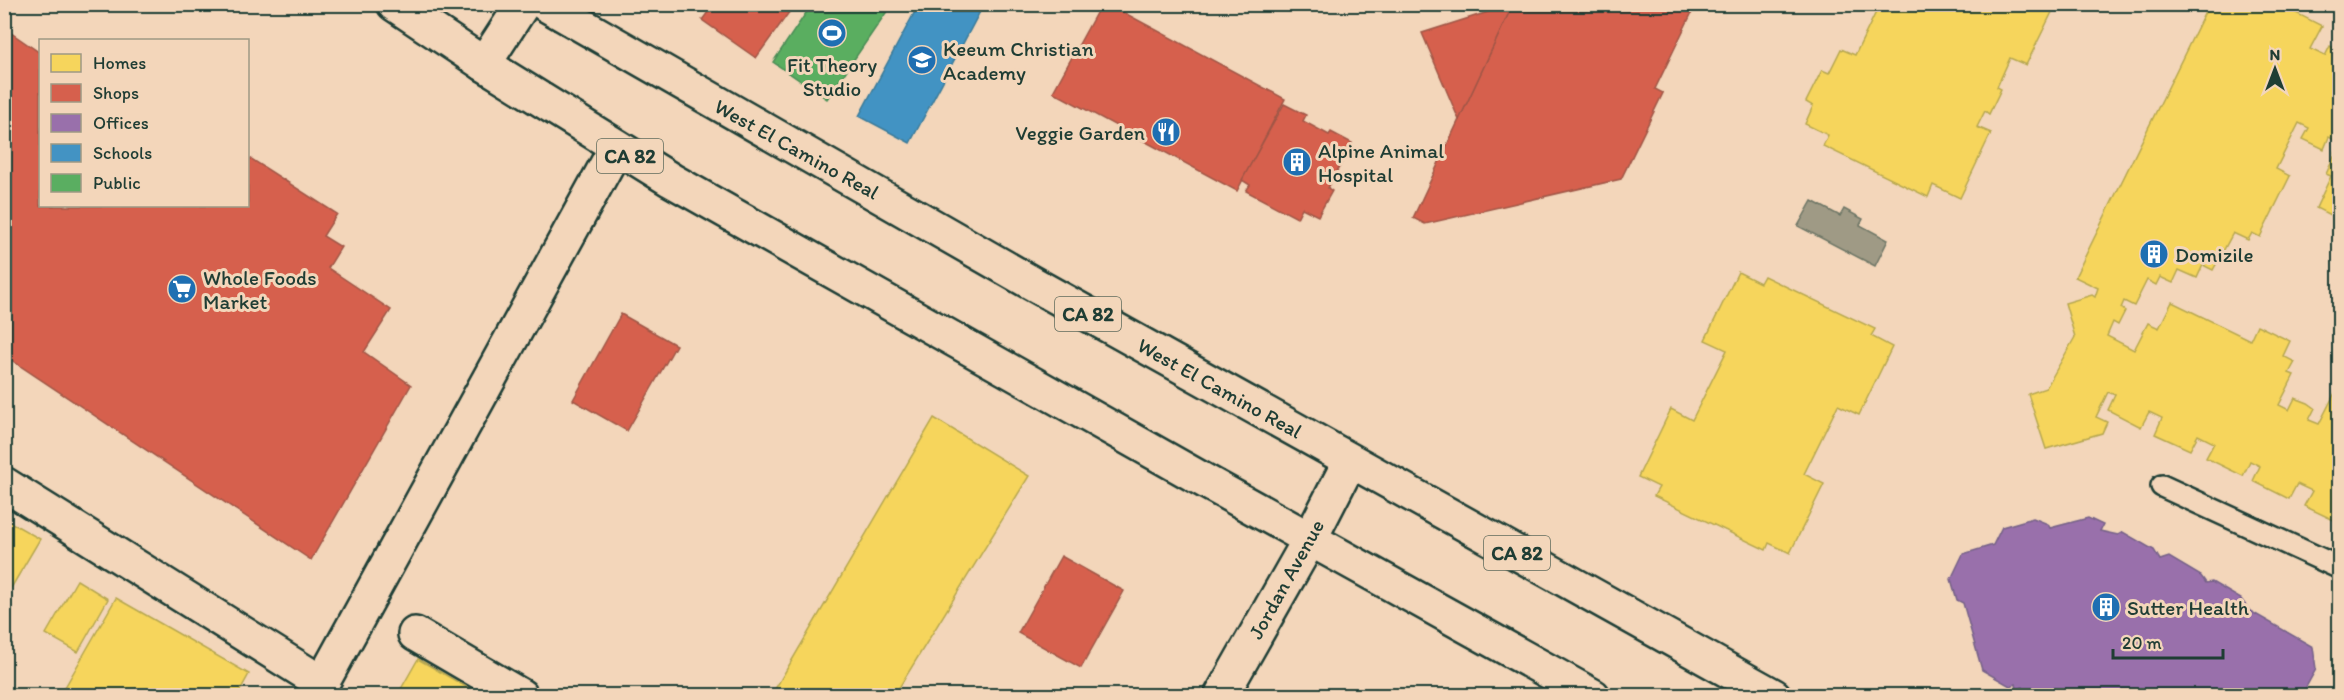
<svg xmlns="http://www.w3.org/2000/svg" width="2344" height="700" viewBox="0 0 2344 700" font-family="Itim,sans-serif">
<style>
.water{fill:#9f9a85;stroke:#6c7565;stroke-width:1.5}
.homes{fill:#f6d55c;stroke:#b6a750;stroke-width:1.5}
.shops{fill:#d6604d;stroke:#9f5646;stroke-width:1.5}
.offices{fill:#9970ab;stroke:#746187;stroke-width:1.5}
.schools{fill:#4393c3;stroke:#387998;stroke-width:1.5}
.public{fill:#5aae61;stroke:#488c54;stroke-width:1.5}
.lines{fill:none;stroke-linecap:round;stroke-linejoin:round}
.lane-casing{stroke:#1f3d34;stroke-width:26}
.street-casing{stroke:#1f3d34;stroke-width:38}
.secondary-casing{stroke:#1f3d34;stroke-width:38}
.primary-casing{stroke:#1f3d34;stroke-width:38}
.lane{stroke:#f3d6ba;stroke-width:21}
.street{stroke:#f3d6ba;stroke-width:33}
.secondary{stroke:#f3d6ba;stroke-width:33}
.primary{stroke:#f3d6ba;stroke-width:33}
.labels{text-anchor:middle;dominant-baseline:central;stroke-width:6;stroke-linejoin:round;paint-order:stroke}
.shield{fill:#f3d6ba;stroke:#5f6b5c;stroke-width:1.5}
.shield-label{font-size:20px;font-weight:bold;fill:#1f3d34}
.poi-label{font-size:21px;fill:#1f3d34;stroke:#f3d6ba;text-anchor:start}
.street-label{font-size:21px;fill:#1f3d34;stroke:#f3d6ba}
</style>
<rect width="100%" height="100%" fill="#f3d6ba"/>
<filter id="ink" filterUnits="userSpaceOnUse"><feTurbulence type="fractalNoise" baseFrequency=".0167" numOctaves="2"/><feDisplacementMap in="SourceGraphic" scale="12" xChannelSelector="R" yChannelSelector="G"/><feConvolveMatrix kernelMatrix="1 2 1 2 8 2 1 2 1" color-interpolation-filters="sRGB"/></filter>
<g filter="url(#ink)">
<!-- water -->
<polygon class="water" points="1812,201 1840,216 1844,209 1863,219 1860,225 1888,240 1875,266 1798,226"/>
<!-- homes -->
<g class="homes">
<polygon points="1880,4 2056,4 2026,65 2010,58 1997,87 2001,89 1989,114 1985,111 1977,127 1991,133 1960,198 1933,185 1928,197 1823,146 1828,135 1805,124 1813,106 1806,102 1822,70 1829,73 1841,49 1855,55"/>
<polygon points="2209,4 2278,4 2322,26 2310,49 2325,56 2330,46 2340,51 2340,138 2338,142 2329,137 2324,149 2303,139 2309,128 2299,123 2276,169 2290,176 2260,237 2252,233 2248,240 2233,233 2213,270 2203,265 2197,278 2179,270 2173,283 2160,277 2156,285 2147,280 2134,306 2124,301 2121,308 2125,311 2118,325 2113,322 2107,336 2134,350 2148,323 2159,328 2172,302 2250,340 2257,325 2290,341 2283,356 2295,362 2289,373 2294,375 2279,405 2289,410 2295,398 2308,403 2315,408 2309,420 2319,424 2340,383 2340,523 2304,506 2312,491 2297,484 2289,499 2253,481 2260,466 2250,461 2243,476 2206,458 2214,443 2198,435 2190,450 2155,434 2162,418 2149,412 2141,427 2108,410 2115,395 2108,392 2096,417 2107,422 2102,433 2046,449 2028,394 2046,388 2075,337 2065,303 2092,295 2095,297 2098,288 2075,277"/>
<polygon points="2339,146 2340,146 2340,220 2316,208 2331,176 2326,174"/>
<polygon points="1738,272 1760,283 1764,276 1875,329 1871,336 1892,347 1859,415 1838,405 1804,474 1824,484 1790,553 1769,543 1766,550 1654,496 1659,487 1638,477 1671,409 1692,420 1727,350 1705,340"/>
<polygon points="934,418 1029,476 894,696 771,696"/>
<polygon points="10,522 40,539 4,600 4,532"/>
<polygon points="77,580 108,599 78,652 46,634"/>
<polygon points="116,598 249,674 237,696 60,696"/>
<polygon points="418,659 480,695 482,690 492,696 397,696"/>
</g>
<!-- shops -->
<g class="shops">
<polygon points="714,4 795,4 756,58 702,20"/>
<polygon points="1101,4 1108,4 1285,99 1237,191 1053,92"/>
<polygon points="1513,4 1696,4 1655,89 1663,93 1621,179 1425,224 1413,218"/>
<polygon points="1513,4 1459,120 1422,33"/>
<polygon points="4,28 40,53 40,206 248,206 248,163 250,158 337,214 323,236 341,247 328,268 391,310 364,352 411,385 311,560 4,355"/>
<polygon points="1284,104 1306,115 1303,121 1329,135 1331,132 1352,143 1328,188 1332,191 1318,216 1302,208 1297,218 1246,191 1250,185 1242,180"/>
<polygon points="621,314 676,345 627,431 573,400"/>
<polygon points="1061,556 1124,591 1081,668 1018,633"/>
</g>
<!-- offices -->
<polygon class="offices" points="2033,518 2048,524 2050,528 2088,518 2103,525 2100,531 2118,535 2123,532 2154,550 2160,560 2169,557 2201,576 2206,583 2212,582 2241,599 2250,611 2313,647 2316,669 2301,696 2031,696 2025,692 2023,687 2017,689 2016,684 2010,686 1982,670 1963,603 1957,600 1951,579 1963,554 1993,545 2002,527"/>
<!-- schools -->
<polygon class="schools" points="919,4 984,4 910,143 859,116"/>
<!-- public -->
<polygon class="public" points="812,4 892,4 827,99 773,62"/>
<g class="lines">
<!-- lane casing -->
<g class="lane-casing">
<polyline id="lane" points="2162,486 2340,568"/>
</g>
<!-- street casing -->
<g class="street-casing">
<g id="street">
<polyline points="4,484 322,683"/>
<polyline points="415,634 521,696"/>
<polyline points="315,696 616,148"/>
<polyline points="1221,696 1310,539 1350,461"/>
</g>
</g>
<!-- secondary casing -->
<g class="secondary-casing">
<polyline id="secondary" points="484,64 523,4"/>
</g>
<!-- primary casing -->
<g class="primary-casing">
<g id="primary">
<polyline points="394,4 484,64 671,180 1205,481 1593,696"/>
<polyline points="545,4 1030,282 1774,696"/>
</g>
</g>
<!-- lane -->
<use href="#lane" class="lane"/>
<!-- street -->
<use href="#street" class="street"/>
<!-- secondary -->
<use href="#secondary" class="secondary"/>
<!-- primary -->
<use href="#primary" class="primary"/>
</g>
</g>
<!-- icons -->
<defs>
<g id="stadium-disc" transform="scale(1.5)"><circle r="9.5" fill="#1f6fb2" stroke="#f3d6ba"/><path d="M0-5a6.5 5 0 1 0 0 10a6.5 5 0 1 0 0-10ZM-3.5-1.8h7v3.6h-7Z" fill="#fff"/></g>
<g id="school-disc" transform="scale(1.5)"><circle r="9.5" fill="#1f6fb2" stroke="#f3d6ba"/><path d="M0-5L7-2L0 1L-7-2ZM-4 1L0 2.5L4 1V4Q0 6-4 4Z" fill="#fff"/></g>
<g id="restaurant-disc" transform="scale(1.5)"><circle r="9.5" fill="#1f6fb2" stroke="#f3d6ba"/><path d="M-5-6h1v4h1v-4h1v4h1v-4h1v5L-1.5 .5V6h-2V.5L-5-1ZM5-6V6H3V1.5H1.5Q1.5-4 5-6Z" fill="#fff"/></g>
<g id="building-disc" transform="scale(1.5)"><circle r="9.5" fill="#1f6fb2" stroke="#f3d6ba"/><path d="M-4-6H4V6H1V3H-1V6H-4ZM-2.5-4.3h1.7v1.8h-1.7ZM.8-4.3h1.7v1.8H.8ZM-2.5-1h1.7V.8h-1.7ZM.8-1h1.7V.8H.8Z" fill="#fff"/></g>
<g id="supermarket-disc" transform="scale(1.5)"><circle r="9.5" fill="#1f6fb2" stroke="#f3d6ba"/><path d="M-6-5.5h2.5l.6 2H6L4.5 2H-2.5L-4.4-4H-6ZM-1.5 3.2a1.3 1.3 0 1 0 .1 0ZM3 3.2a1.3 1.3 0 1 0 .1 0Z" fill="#fff"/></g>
</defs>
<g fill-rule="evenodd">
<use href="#stadium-disc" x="832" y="33"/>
<use href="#school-disc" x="922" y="60"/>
<use href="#restaurant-disc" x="1166" y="132"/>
<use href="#building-disc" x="1297" y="162"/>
<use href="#building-disc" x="2154" y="254"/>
<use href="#supermarket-disc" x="182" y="289"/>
<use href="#building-disc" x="2106" y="607"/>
</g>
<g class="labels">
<!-- shield labels -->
<g class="shield">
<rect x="597" y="139" width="66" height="34" rx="4.5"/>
<rect x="1055" y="297" width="66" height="34" rx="4.5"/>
<rect x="1484" y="536" width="66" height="34" rx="4.5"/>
</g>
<g class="shield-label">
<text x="630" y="156">CA 82</text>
<text x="1088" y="314">CA 82</text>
<text x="1517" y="553">CA 82</text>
</g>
<!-- poi labels -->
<g class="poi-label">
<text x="943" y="48">Keeum Christian<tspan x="943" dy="24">Academy</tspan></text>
<text x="832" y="64" text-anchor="middle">Fit Theory<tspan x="832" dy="24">Studio</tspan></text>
<text x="1145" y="132" text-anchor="end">Veggie Garden</text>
<text x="1318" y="150">Alpine Animal<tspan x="1318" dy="24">Hospital</tspan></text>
<text x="2175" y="254">Domizile</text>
<text x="203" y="277">Whole Foods<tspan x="203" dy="24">Market</tspan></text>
<text x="2127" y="607">Sutter Health</text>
</g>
<!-- street labels -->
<g class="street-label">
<text transform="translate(797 149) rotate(29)">West El Camino Real</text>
<text transform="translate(1220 388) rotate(29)">West El Camino Real</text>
<text transform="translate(1286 579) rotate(-61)">Jordan Avenue</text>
</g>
</g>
<!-- margin -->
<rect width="2344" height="700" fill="none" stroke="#f3d6ba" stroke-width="24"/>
<rect x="12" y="12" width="2320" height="676" fill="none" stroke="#1f3d34" stroke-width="2" filter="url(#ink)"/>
<!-- legend -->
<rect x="39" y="39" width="210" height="168" fill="#f3d6ba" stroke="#9e9984" stroke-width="1.5"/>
<rect x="51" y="54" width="30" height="18" fill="#f6d55c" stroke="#9e9984" stroke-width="1.5"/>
<text x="93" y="69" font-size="18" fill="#1f3d34">Homes</text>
<rect x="51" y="84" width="30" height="18" fill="#d6604d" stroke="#9e9984" stroke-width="1.5"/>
<text x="93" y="99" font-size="18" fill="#1f3d34">Shops</text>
<rect x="51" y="114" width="30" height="18" fill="#9970ab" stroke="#9e9984" stroke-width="1.5"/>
<text x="93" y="129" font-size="18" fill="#1f3d34">Offices</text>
<rect x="51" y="144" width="30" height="18" fill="#4393c3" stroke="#9e9984" stroke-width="1.5"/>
<text x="93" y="159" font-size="18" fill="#1f3d34">Schools</text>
<rect x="51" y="174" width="30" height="18" fill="#5aae61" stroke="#9e9984" stroke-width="1.5"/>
<text x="93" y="189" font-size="18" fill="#1f3d34">Public</text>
<!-- north arrow -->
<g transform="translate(2275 69)" stroke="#f3d6ba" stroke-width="4.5" paint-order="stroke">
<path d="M0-4.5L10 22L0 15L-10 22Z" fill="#1f3d34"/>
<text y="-9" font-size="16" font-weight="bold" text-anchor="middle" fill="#1f3d34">N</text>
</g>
<!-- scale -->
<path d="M2113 649v9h110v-9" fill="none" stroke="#1f3d34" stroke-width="3"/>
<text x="2122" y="649" font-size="18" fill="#1f3d34" stroke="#f3d6ba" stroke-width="4.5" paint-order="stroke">20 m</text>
</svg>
